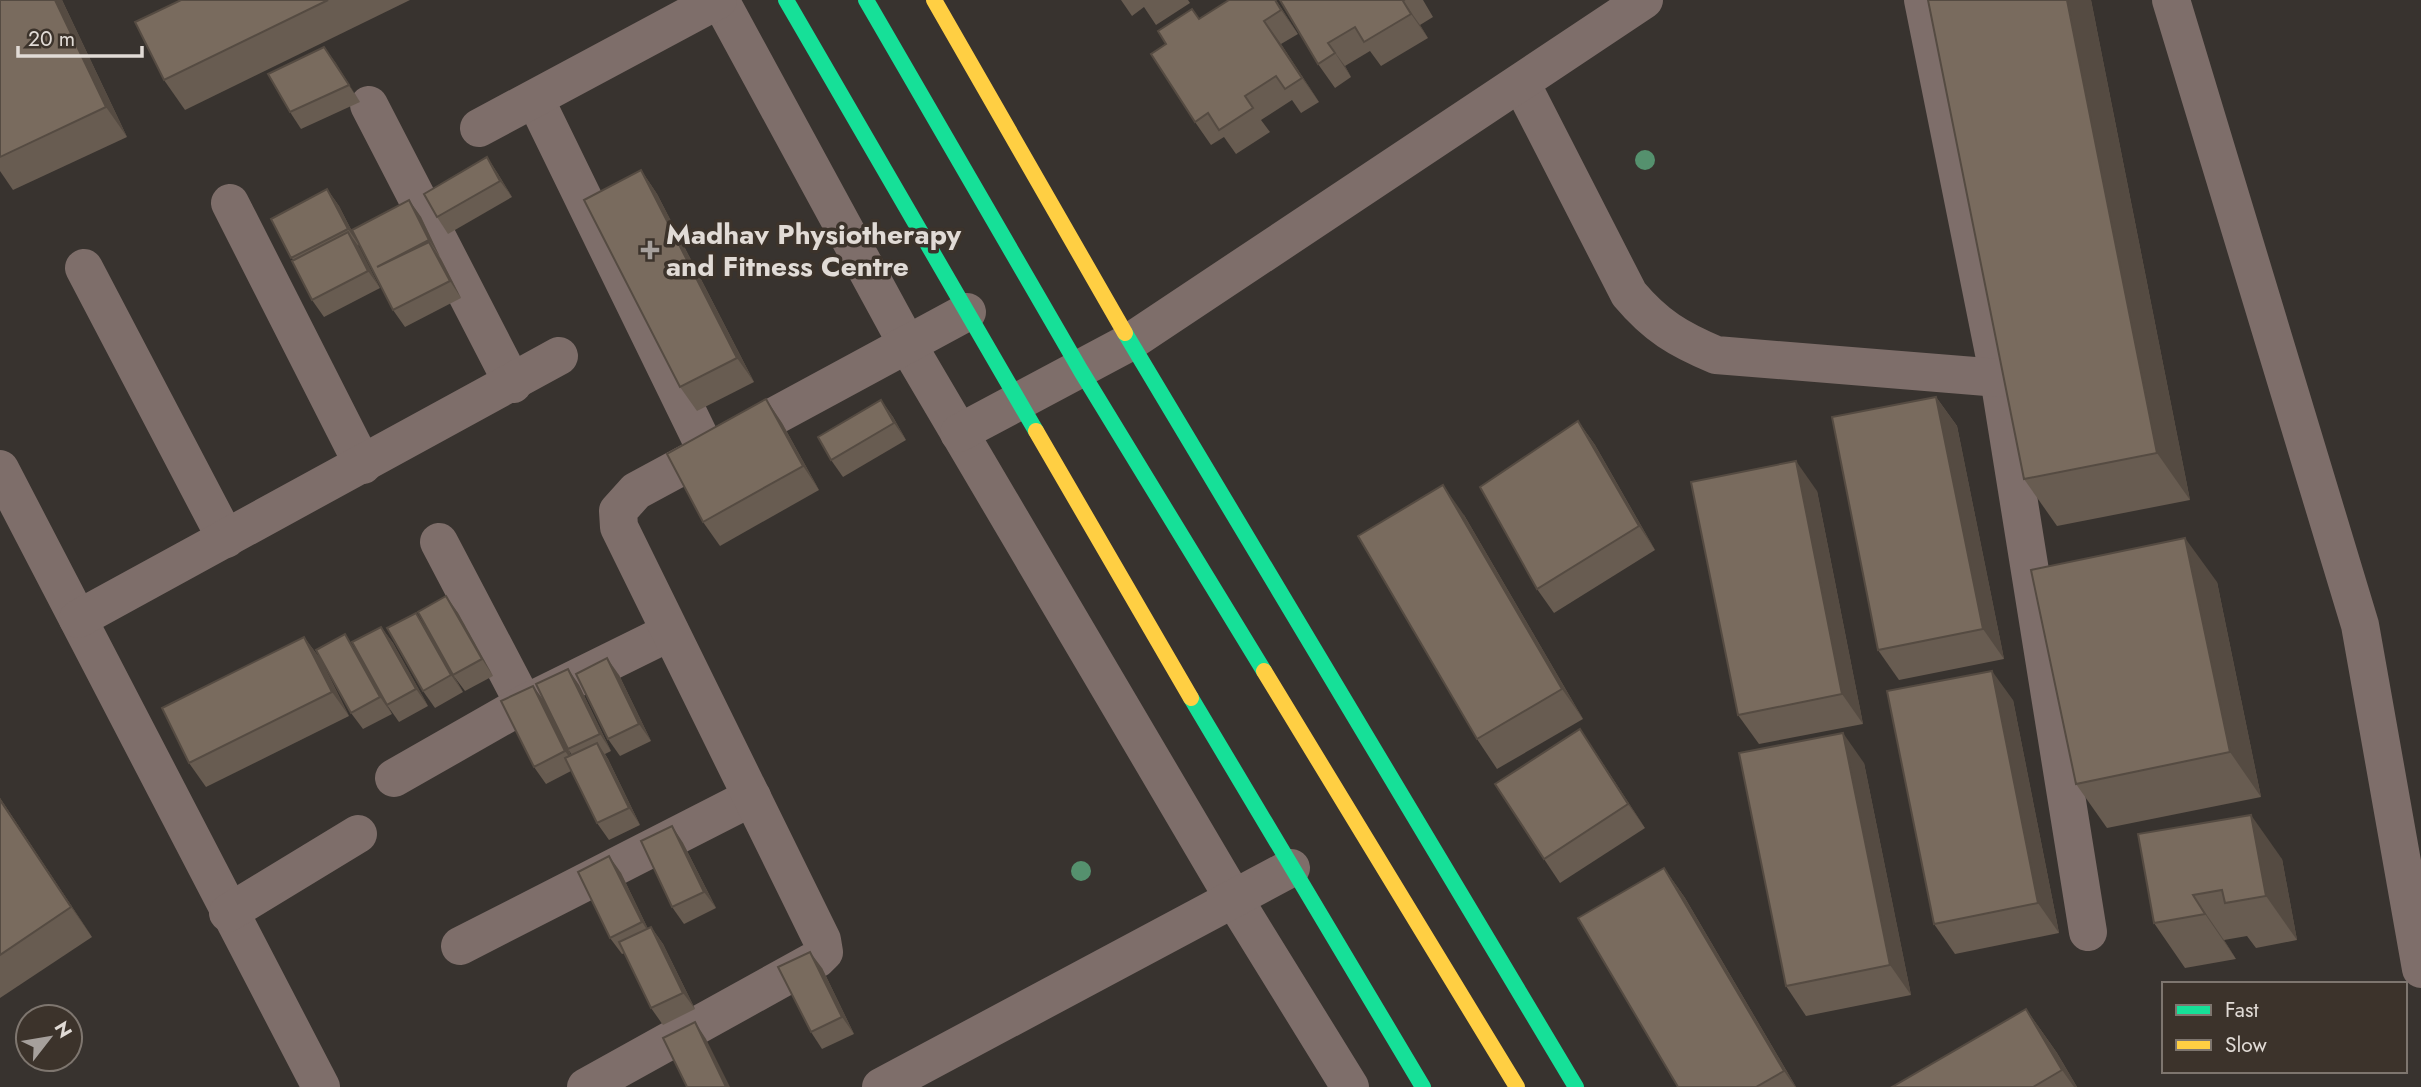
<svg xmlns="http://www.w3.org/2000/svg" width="2421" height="1087" viewBox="0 0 2421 1087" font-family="Jost,sans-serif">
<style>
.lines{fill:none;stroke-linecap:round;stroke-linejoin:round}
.street{stroke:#7e6e6a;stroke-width:38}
.fast{stroke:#16e098;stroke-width:16}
.slow{stroke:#ffcf43;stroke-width:16}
.tree{fill:#55916e}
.wall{fill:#685c51}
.shaded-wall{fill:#554b42}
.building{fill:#796b5e;stroke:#554b42;stroke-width:2}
.poi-dot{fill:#a6a09c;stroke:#3c332b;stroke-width:2.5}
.labels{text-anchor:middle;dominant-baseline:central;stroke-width:7;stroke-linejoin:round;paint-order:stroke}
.poi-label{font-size:28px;font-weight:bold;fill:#e1dbd6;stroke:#3c332b;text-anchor:start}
</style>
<rect width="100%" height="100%" fill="#38332f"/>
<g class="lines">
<!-- street -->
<g class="street">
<polyline points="720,0 907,344 1234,899 1350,1087"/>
<polyline points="1923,0 1999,378 2088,932"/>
<polyline points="2171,0 2360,625 2421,969"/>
<path d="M 1521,83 L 1629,294 C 1656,326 1678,339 1716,355 L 1999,378"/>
<polyline points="535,99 707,452"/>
<polyline points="369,105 513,384"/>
<polyline points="479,128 718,0"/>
<polyline points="230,203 363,465"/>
<polyline points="84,268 226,539"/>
<polyline points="959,433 1130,342 1644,0"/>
<polyline points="0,469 321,1087"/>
<polyline points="439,542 524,704"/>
<polyline points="78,619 559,356"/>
<polyline points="394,778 524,704 670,632"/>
<polyline points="228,913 358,834"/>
<polyline points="460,946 752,797"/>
<polyline points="586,1087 817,959 824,952 822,940 619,527 618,511 636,491 967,312"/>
<polyline points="881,1087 1291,868"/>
</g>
<!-- fast -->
<g class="fast">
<polyline points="786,0 1036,431"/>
<polyline points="866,0 1081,371 1264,671"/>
<polyline points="1125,333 1576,1087"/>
<polyline points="1191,698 1423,1087"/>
</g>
<!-- slow -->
<g class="slow">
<polyline points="934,0 1125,333"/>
<polyline points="1036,431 1191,698"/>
<polyline points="1264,671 1517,1087"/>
</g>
</g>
<!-- trees -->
<g class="tree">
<circle cx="1645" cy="160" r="10"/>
<circle cx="1081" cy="871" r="10"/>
</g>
<!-- wall -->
<g class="wall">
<polygon points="0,0 62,0 127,137 13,190 0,171"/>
<polygon points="181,0 410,0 185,110 164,80"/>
<polygon points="1121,0 1188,0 1190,3 1156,25 1144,7 1132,16"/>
<polygon points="1229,0 1276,0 1298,34 1281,44 1319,102 1301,113 1292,100 1261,120 1270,132 1236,154 1224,137 1211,145 1195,122 1192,9 1199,19"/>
<polygon points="1280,0 1423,0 1433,17 1420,25 1428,38 1381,66 1370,51 1345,66 1351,77 1335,88 1318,64"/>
<polygon points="1928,0 2091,0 2190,500 2057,526 2024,479"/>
<polygon points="324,47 360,102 301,129 290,112"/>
<polygon points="487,157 498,174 512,197 448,234 437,217"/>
<polygon points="641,170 657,194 754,382 697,411 680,387"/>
<polygon points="327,189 339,206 359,245 358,246 380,288 324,317 312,300 293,260 271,219"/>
<polygon points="409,200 421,217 440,257 461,298 405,327 393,310"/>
<polygon points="1936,397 1957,426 2004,659 1899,680 1878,650"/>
<polygon points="766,399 782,423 819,490 720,546 703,522"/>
<polygon points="881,400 893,417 906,440 843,477 831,460"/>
<polygon points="1578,421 1595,445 1655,550 1554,613 1537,589"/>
<polygon points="1817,491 1863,724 1759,744 1738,715"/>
<polygon points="1464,515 1583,719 1497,769 1477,739"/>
<polygon points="2217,582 2261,797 2107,828 2076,784"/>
<polygon points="446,596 458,613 493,676 465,691 453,675"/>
<polygon points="381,627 393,643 428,706 399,722 387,705"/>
<polygon points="427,629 463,692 435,708 423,691"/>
<polygon points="345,634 356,651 392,714 363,729 351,713"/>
<polygon points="304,637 321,660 349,716 206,787 189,763"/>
<polygon points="568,669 579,685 611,751 605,754 608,759 640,825 609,840 597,823 571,771 546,784 534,767 545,702 571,755 572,755 568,749"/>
<polygon points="619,675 651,741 620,756 608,739"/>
<polygon points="2013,700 2059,933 1955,954 1934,924"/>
<polygon points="1596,753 1645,828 1560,883 1544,859"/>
<polygon points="1864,763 1911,995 1806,1016 1786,986"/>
<polygon points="0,798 92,937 0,998"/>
<polygon points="672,826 683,843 716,908 684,924 672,907"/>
<polygon points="2138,834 2282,859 2297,940 2256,948 2247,936 2224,940 2236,959 2185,968 2154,923"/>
<polygon points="609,856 621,873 648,929 651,927 663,944 695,1009 663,1025 651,1008 625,953 622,954 610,938"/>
<polygon points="1664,868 1685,898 1796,1087 1678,1087"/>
<polygon points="822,968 854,1034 822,1049 811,1032"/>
<polygon points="2026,1009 2057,1053 2077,1087 1892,1087"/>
</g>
<!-- shaded-wall -->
<g class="shaded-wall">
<polygon points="55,0 62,0 127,137 106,107"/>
<polygon points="1275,0 1281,8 1298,34 1281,10"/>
<polygon points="2067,0 2091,0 2190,500 2157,453"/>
<polygon points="1403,1 1420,25 1428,38 1411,14"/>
<polygon points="1264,21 1281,44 1319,102 1302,78"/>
<polygon points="1328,43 1345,66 1351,77 1335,53"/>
<polygon points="324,47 336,63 360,102 349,85"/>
<polygon points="487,157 498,174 512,197 500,181"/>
<polygon points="641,170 657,194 754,382 737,358"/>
<polygon points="327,189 339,206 359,245 348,229"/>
<polygon points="409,200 421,217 440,257 429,240"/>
<polygon points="348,232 360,248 380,288 368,271"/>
<polygon points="429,242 441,259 461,298 450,281"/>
<polygon points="1936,397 1957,426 2004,659 1983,629"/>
<polygon points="766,399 782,423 819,490 803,466"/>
<polygon points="881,400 893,417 906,440 894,423"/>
<polygon points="1578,421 1595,445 1655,550 1639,526"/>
<polygon points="1796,461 1817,491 1863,724 1842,694"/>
<polygon points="1443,485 1464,515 1583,719 1562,689"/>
<polygon points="2185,538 2217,582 2261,797 2230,752"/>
<polygon points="446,596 458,613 493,676 482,659"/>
<polygon points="416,613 427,629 463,692 451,675"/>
<polygon points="381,627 393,643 428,706 416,689"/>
<polygon points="345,634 356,651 392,714 380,697"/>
<polygon points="304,637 321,660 349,716 332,692"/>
<polygon points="607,658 619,675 651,741 639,724"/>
<polygon points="568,669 579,685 611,751 600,734"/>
<polygon points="1992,671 2013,700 2059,933 2038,903"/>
<polygon points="533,686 545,702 577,768 565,751"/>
<polygon points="1580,729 1596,753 1645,828 1628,804"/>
<polygon points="1843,733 1864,763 1911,995 1890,965"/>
<polygon points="597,743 608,759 640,825 629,808"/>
<polygon points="0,798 92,937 71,907 0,800"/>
<polygon points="2251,815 2282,859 2297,940 2266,896"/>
<polygon points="672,826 683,843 716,908 704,892"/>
<polygon points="609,856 621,873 653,939 642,922"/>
<polygon points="1664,868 1685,898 1796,1087 1795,1087 1784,1071"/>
<polygon points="2193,895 2224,940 2236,959 2205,914"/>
<polygon points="651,927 663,944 695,1009 683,993"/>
<polygon points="810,952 822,968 854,1034 842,1017"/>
<polygon points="2026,1009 2057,1053 2077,1087 2074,1087 2062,1070"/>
<polygon points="695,1022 706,1039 730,1087 726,1087"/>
</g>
<!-- building -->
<g class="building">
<polygon points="0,0 55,0 106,107 0,157"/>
<polygon points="181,0 328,0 164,80 135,22"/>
<polygon points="1229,0 1275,0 1281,10 1264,21 1302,78 1285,89 1276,76 1245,96 1253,108 1219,130 1208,113 1195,122 1151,54 1166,44 1158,31 1192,9 1199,19"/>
<polygon points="1280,0 1404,0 1403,1 1411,14 1364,42 1355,27 1328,43 1335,53 1318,64"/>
<polygon points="1928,0 2067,0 2157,453 2024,479"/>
<polygon points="324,47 349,85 290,112 268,74"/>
<polygon points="487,157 500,181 437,217 424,194"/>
<polygon points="641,170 737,358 680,387 584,200"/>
<polygon points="327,189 348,229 291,258 271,219"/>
<polygon points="409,200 429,240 377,267 429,242 450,281 393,310 352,230"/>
<polygon points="348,232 368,271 312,300 292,261"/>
<polygon points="1936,397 1983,629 1878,650 1832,417"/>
<polygon points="766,399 803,466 703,522 667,454"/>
<polygon points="881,400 894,423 831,460 818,437"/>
<polygon points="1578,421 1639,526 1537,589 1480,487"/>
<polygon points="1796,461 1842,694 1738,715 1691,482"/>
<polygon points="1443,485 1562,689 1477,739 1358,536"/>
<polygon points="2185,538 2230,752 2076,784 2031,570"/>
<polygon points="446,596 482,659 453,675 418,612"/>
<polygon points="416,613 451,675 423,691 387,628"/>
<polygon points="381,627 416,689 387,705 352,642"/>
<polygon points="345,634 380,697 351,713 316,650"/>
<polygon points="304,637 332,692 189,763 162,708"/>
<polygon points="607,658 639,724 608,739 576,674"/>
<polygon points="568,669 600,734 568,749 536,684"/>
<polygon points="1992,671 2038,903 1934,924 1887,691"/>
<polygon points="533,686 565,751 534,767 501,701"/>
<polygon points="1580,729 1628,804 1544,859 1495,784"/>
<polygon points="1843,733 1890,965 1786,986 1739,753"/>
<polygon points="597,743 629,808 597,823 565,758"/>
<polygon points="0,800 71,907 0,955"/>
<polygon points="2251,815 2266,896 2225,903 2222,890 2193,895 2205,914 2154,923 2138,834"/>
<polygon points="672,826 704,892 672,907 641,841"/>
<polygon points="609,856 642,922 610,938 578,872"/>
<polygon points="1664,868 1784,1071 1756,1087 1678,1087 1578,918"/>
<polygon points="651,927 683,993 651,1008 619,942"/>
<polygon points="810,952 842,1017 811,1032 778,967"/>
<polygon points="2026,1009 2062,1070 2033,1087 1892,1087"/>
<polygon points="695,1022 726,1087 687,1087 663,1038"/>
</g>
<!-- markers -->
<path class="poi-dot" d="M646.5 239.5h7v7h7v7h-7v7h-7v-7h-7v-7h7z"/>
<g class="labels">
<!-- poi labels -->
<g class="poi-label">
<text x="666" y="234">Madhav Physiotherapy<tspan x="666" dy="32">and Fitness Centre</tspan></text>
</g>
</g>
<!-- legend -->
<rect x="2162" y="982" width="245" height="91" fill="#3c332b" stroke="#7e766f" stroke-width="2"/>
<rect x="2176" y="1005" width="35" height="10" fill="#16e098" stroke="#7e766f" stroke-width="2"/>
<text x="2225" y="1017" font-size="21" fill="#e1dbd6">Fast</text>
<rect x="2176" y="1040" width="35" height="10" fill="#ffcf43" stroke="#7e766f" stroke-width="2"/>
<text x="2225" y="1052" font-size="21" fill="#e1dbd6">Slow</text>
<!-- north arrow -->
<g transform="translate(49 1038) rotate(59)"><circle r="33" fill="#3c332b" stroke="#7e766f" stroke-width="2"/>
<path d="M0-5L12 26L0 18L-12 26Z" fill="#a6a09c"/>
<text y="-10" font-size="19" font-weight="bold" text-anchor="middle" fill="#e1dbd6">N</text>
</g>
<!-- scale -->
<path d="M18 46v10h124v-10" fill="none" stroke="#e1dbd6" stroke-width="3.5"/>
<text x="28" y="46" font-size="21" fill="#e1dbd6" stroke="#3c332b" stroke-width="5" paint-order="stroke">20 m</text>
</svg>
